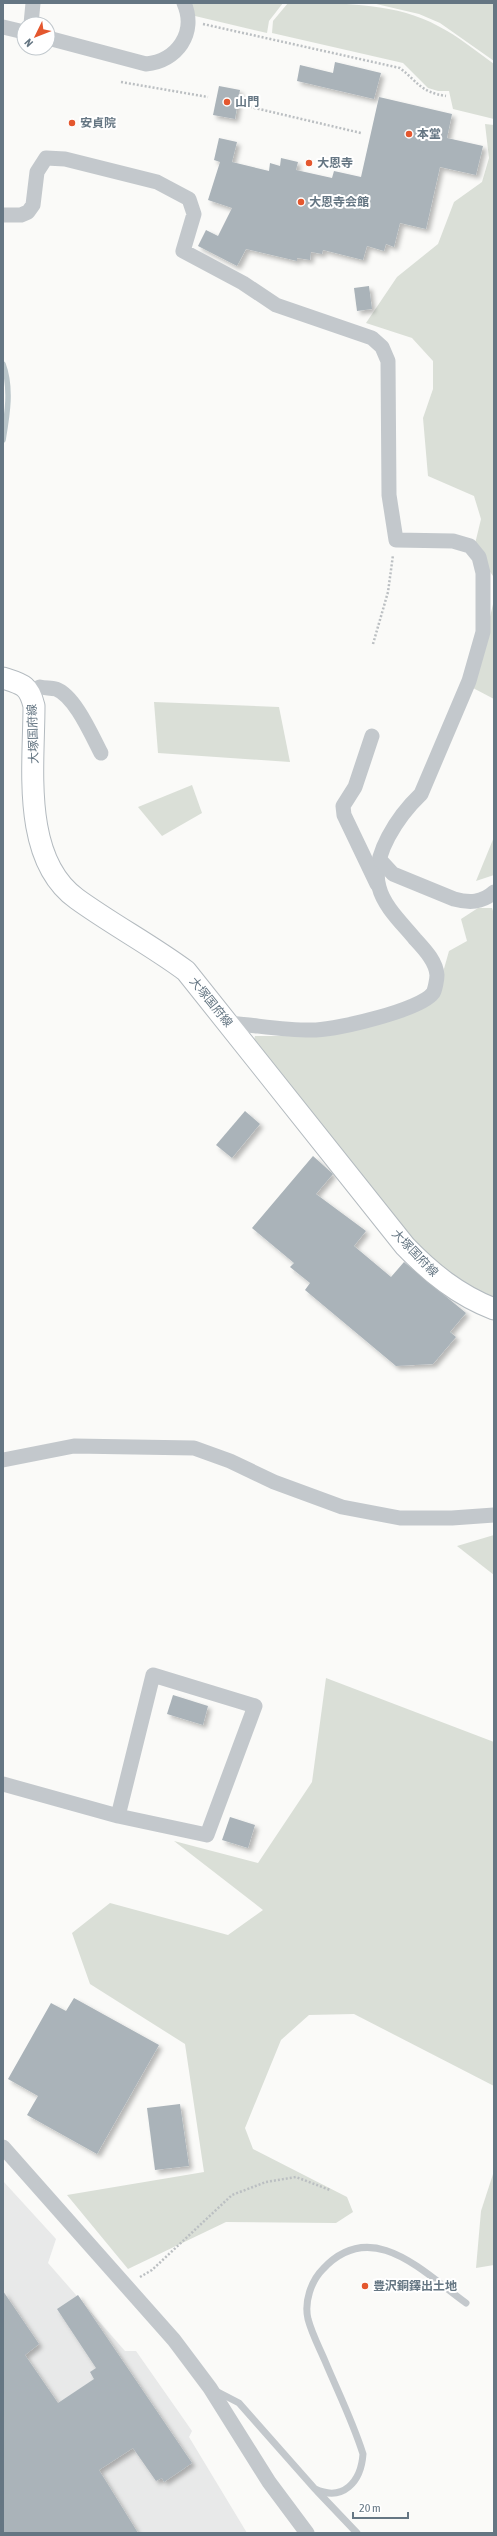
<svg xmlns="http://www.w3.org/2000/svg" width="497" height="2536" viewBox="0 0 497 2536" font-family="'Asap Condensed','Noto Sans JP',sans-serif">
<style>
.built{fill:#e8e9e9}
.green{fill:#dadfd7}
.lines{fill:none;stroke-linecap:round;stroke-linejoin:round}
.stream{stroke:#bbc7cb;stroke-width:5.5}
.building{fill:#aab3b9;filter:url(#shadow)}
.secondary-casing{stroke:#b3babf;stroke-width:23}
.path{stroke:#bbbfc2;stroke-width:2.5;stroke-dasharray:2 2;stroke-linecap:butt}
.lane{stroke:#c3c8cc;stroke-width:7}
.street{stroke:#c3c8cc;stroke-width:15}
.secondary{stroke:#fff;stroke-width:21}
.poi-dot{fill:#e4572e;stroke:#fff;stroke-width:1.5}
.labels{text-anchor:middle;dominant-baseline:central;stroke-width:4;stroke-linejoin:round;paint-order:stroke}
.poi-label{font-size:12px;font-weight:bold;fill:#657683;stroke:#fff;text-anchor:start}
.street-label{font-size:12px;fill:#657683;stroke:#fff}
</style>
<defs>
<filter id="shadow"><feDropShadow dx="3.5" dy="3.5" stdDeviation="2" flood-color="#0004"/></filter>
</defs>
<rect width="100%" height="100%" fill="#fafaf8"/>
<!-- built -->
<polygon class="built" points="3,2181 56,2239 48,2263 125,2351 136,2351 192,2431 189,2437 247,2533 3,2533"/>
<!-- green -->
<g class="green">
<polygon points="190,3 283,3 269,21 267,33 195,16"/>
<path d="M 288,3 C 335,3 396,2 438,26 C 458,36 476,51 494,64 L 494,119 L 453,109 L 449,91 L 438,91 L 428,88 L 403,63 L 272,33 L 273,21 Z"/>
<polygon points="372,3 494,3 494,61 440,23 419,14"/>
<polygon points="485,124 494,125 494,581 493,576 474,548 481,519 474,496 428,476 423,418 433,389 433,361 412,338 366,323 397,277 438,244 454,202 482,182 489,158"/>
<polygon points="494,600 494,699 473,688"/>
<polygon points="154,702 279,707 290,762 158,753"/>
<polygon points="192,785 202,813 162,836 138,807"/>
<polygon points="494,837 494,875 476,881"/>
<polygon points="478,908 492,908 494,914 494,1299 458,1283 408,1235 254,1040 255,1036 321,1036 438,990 449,951 467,941 461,919"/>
<polygon points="494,1535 494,1575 457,1546"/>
<polygon points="326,1678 494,1742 494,2086 354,2014 309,2015 281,2040 245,2128 253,2149 347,2197 353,2212 336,2223 226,2222 128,2269 67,2195 204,2172 185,2044 90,1984 72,1933 110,1903 228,1935 263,1910 174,1841 258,1863 312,1782"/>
<polygon points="494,2171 494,2265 476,2268 481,2211"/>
</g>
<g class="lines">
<!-- stream -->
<path class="stream" d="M 3,364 C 12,388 7,416 3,440"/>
</g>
<!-- building -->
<g class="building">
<polygon points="335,62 381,73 374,99 297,81 300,65 333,73"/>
<polygon points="219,86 240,90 235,119 213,115"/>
<polygon points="379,97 452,114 447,138 483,146 476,175 440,167 426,229 400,223 394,247 386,244 384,251 367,246 363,260 323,250 322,254 311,252 310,260 297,258 297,261 246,249 237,266 198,246 206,230 218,236 232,208 208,200 220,162 214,160 219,138 237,142 232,162 269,171 270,163 280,166 281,158 298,162 296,170 332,178 334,171 361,177"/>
<polygon points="369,286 372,309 357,311 354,288"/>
<polygon points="245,1111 260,1124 232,1158 216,1145"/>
<polygon points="313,1156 333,1174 316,1194 366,1231 354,1246 391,1277 404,1262 466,1313 450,1332 456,1337 433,1364 396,1366 305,1290 310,1283 290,1267 294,1263 252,1228"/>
<polygon points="173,1695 208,1706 203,1725 167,1714"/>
<polygon points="230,1817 255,1825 248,1848 222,1840"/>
<polygon points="74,1998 159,2045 97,2154 27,2115 38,2096 8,2079 51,2003 66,2011"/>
<polygon points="180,2104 189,2166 155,2170 147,2108"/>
<polygon points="3,2291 39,2344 25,2355 58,2403 94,2379 90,2372 96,2368 57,2309 78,2295 192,2463 164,2482 162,2478 156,2481 133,2448 99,2470 138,2533 3,2533"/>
</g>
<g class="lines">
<!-- secondary casing -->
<g class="secondary-casing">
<path id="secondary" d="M 3,678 C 22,684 29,685 34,706 C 34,766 21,859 77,899 C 113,925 151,945 186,971 L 405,1246 C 431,1273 458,1295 494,1309"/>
</g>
<!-- path -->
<g class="path">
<path d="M 203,24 L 400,68 C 418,82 420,92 446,96"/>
<polyline points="121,82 208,97"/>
<polyline points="242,105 361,133"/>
<polyline points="373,644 388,592 393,555"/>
<polyline points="140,2277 152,2270 232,2195 266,2182 296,2177 330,2190"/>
</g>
<!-- lane -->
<g class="lane">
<path d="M 214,2390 L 239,2403 L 315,2489 C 343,2502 361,2482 363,2454 C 353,2422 338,2392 325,2361 C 319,2347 312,2334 308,2319 C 304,2302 311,2281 323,2269 C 372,2216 424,2273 466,2303"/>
<polyline points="317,2491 357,2533"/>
</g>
<!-- street -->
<g class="street">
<polyline points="31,24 33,3"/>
<polyline points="3,27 24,32"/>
<path d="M 48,38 L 146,64 C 177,61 197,33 184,3"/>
<path d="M 3,215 L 21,215 L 28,212 L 33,205 L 37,172 L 46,158 L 65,159 L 157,182 L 189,199 L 194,214 L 183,251 L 243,283 L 276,305 L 372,338 L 382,347 L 388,361 L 389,495 L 396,540 L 453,541 L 470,546 L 479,557 L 483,573 L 483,632 L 469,681 L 421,794 C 399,815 370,856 379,887 C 384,907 403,924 415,939 C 424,949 436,961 437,975 C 437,979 435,990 433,993 C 421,1010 338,1029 316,1030 C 287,1031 256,1025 228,1023"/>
<path d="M 30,692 L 40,687 C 45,688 51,688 56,689 C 75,696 92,736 101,753"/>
<polyline points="372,736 355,787 343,806 344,815 377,884"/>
<path d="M 381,861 L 393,874 L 454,899 C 469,903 482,903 494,892"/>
<polyline points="3,1460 74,1446 194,1448 230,1461 274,1482 342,1507 400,1518 452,1518 494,1515"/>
<polyline points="3,1784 118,1816 207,1835 255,1706 153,1675 118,1816"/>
<polyline points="3,2147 174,2340 210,2388 269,2482 307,2533"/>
</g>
<!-- secondary -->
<use href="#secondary" class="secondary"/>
</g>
<!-- markers -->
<g class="poi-dot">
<circle cx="227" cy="102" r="4"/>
<circle cx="72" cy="123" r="4"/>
<circle cx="409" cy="134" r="4"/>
<circle cx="309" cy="163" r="4"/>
<circle cx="301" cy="202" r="4"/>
<circle cx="365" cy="2286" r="4"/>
</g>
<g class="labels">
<!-- poi labels -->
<g class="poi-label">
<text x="235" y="102">山門</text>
<text x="80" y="123">安貞院</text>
<text x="417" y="134">本堂</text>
<text x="317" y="163">大恩寺</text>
<text x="309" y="202">大恩寺会館</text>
<text x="373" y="2286">豊沢銅鐸出土地</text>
</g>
<!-- street labels -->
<g class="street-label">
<text transform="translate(33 734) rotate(-92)">大塚国府線</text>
<text transform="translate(211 1002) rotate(51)">大塚国府線</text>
<text transform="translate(415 1253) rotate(46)">大塚国府線</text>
</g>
</g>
<!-- border -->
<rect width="497" height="2536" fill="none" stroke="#657683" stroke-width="8"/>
<!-- north arrow -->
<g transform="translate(36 36) rotate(227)"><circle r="19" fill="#ffffff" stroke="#c1c8cd"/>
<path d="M0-3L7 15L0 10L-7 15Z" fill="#e4572e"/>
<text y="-6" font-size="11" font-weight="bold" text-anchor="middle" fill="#657683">N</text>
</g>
<!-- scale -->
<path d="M353 2512v6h55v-6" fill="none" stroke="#657683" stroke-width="2"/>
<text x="359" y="2512" font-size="12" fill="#657683" stroke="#ffffff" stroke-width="3" paint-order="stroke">20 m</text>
</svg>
